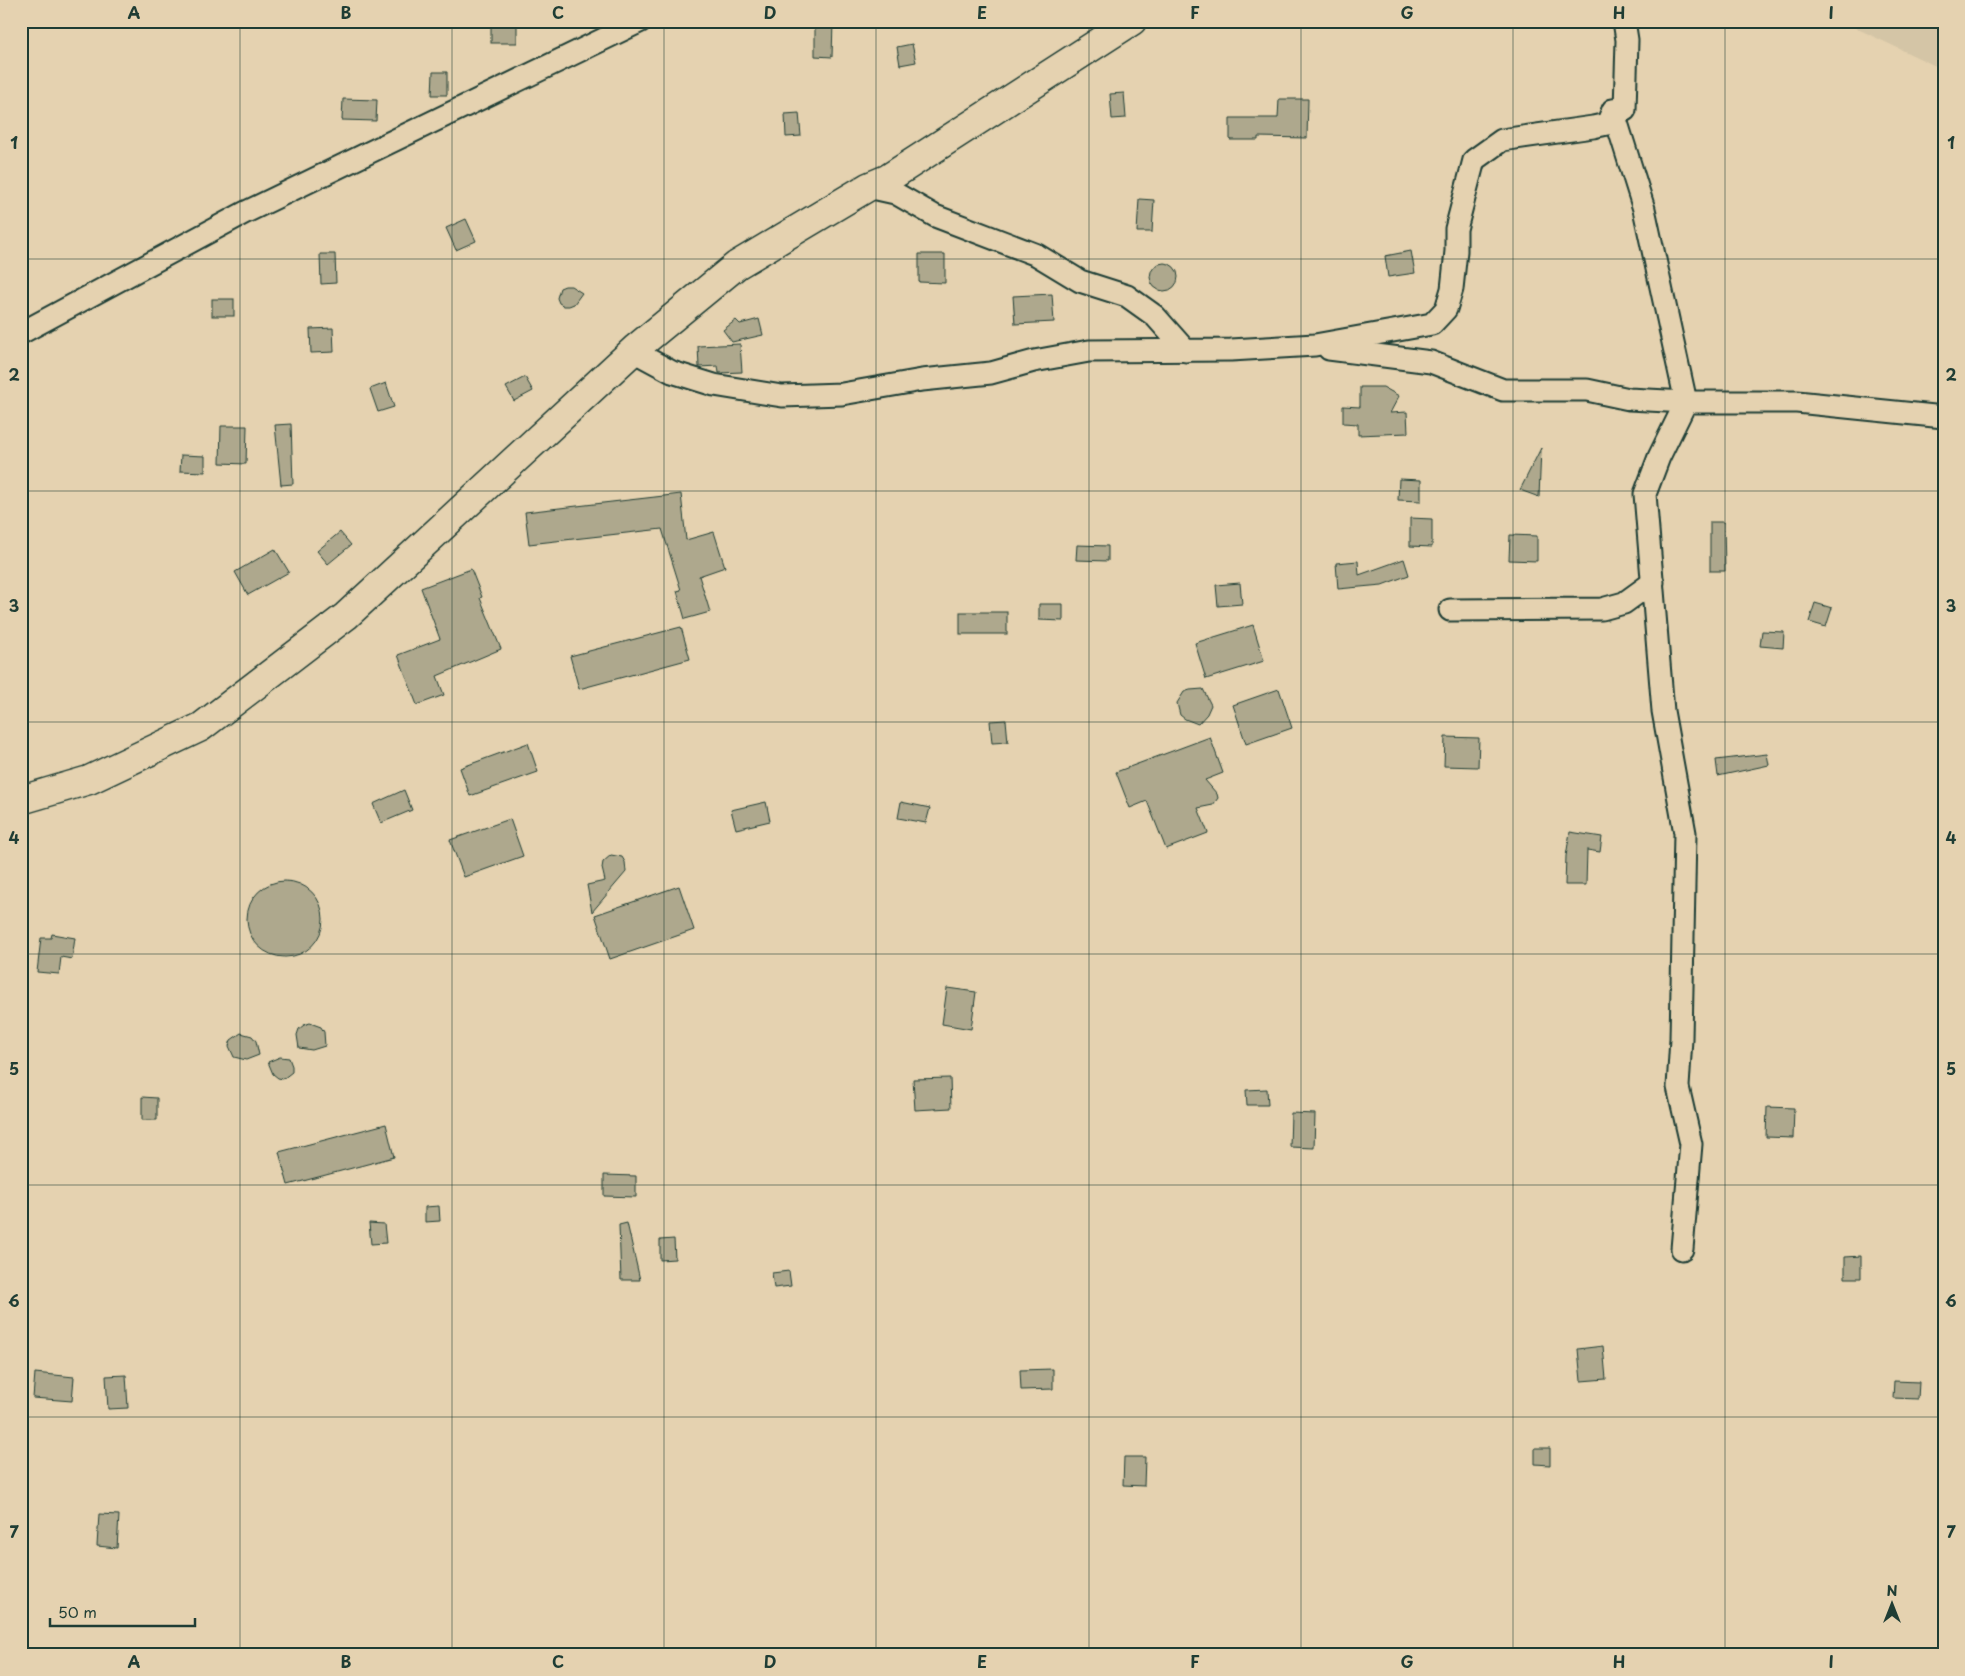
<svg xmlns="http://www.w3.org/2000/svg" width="1965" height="1676" viewBox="0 0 1965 1676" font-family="'Playpen Sans',sans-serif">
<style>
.built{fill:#d4c5a6}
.building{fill:#aea88d;stroke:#1f3d34}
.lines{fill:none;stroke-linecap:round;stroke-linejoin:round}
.minor-casing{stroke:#1f3d34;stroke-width:25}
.primary-casing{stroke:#1f3d34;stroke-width:31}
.minor{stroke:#e5d2b0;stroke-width:21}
.primary{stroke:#e5d2b0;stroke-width:28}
.grid{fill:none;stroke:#1f3d34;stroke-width:1;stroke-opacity:0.55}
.neatline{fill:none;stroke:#1f3d34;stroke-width:2}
.grid-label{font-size:16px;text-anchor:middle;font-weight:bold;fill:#1f3d34}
</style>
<rect width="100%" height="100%" fill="#e5d2b0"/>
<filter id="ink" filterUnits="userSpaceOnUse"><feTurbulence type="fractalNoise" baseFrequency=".02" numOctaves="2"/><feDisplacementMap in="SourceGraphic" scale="10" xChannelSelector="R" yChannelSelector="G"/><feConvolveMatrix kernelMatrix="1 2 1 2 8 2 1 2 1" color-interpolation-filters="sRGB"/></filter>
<g filter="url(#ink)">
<!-- built -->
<polygon class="built" points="1841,21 1944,21 1944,70"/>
<!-- building -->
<g class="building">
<rect x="491" y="21" width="26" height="22"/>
<polygon points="815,21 833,21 832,57 815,56"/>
<polygon points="912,44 916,62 900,65 897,47"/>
<polygon points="433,72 447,72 447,95 432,95"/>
<polygon points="1124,93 1126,118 1112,119 1110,94"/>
<polygon points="343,99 377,100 376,121 342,120"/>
<polygon points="1279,99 1308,99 1307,138 1258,137 1258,140 1230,140 1230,118 1278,118"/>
<polygon points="799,113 801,136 786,137 785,114"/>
<polygon points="1139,199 1154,200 1152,232 1137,232"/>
<polygon points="466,219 476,241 456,250 446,228"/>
<polygon points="1411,251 1415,273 1388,277 1385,256"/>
<polygon points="320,254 335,254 336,283 321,284"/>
<polygon points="919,254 945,254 945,283 919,282"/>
<circle cx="1164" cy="277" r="14"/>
<polygon points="565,286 571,286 582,293 574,304 569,306 564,306 559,303 557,298 560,288"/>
<polygon points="1052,294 1054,322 1015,324 1013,296"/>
<rect x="212" y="299" width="22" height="17"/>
<polygon points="759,319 763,335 732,342 723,330 736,320 740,324"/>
<polygon points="333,328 334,352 311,353 310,329"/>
<polygon points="740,344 742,372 719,373 718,366 699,367 698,346"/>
<polygon points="525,377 533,391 514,401 506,387"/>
<polygon points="386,383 394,407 378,412 370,389"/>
<polygon points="1360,387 1383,387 1399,396 1390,413 1407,412 1408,433 1358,435 1358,424 1343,423 1343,406 1360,407"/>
<polygon points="291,424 293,484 281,485 275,425"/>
<polygon points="221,426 247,426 246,464 220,463"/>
<polygon points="1541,448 1539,497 1520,490"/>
<polygon points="181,455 205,456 205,472 180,471"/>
<polygon points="1399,479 1421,480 1421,501 1398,500"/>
<polygon points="681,494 686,540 714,532 725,567 699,576 710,612 685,619 677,591 681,590 662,529 529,544 525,512"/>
<polygon points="1410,518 1432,519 1432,547 1410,546"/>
<polygon points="1710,522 1724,522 1725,571 1710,571"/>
<polygon points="340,532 351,545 328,564 317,551"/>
<polygon points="1510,535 1537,536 1537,561 1509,560"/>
<polygon points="1077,545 1108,546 1108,561 1076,560"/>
<polygon points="275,549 289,572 248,595 235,572"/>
<polygon points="1404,559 1409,575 1382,585 1338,589 1336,563 1358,561 1359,575"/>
<polygon points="471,569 482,597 480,598 501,649 437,676 444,695 417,705 398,655 440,639 421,588"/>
<polygon points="1240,583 1242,604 1218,606 1216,585"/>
<polygon points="1815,603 1832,608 1826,627 1809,622"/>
<polygon points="1039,604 1063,604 1063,621 1039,620"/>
<rect x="960" y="612" width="47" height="22"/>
<polygon points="1253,625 1264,661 1206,679 1195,643"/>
<polygon points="681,627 690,659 579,689 570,656"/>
<polygon points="1762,631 1784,632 1783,648 1760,646"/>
<polygon points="1203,689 1211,705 1207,714 1198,724 1185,719 1180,715 1177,703 1184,692 1190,690"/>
<polygon points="1279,689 1292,728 1246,744 1233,705"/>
<polygon points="1006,720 1008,742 992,743 990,721"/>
<polygon points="1210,737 1223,773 1205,780 1217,794 1218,798 1213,805 1198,808 1208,833 1166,849 1147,801 1130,808 1116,772"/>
<polygon points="1445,737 1479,738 1478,767 1444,766"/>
<polygon points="528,743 538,772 470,796 460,768"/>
<polygon points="1767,754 1769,765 1718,776 1716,760"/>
<polygon points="404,790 412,810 381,823 373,804"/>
<polygon points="766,802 770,821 736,829 731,810"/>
<polygon points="901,802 930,808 926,823 898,818"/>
<polygon points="510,819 523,856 464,877 450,840"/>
<polygon points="1570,832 1602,837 1600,852 1587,850 1586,885 1565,885 1566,856"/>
<polygon points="611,855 622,857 625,862 626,872 592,912 587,885 605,881 602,868 603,862"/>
<circle cx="285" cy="919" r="38"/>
<polygon points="679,886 694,930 610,959 595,915"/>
<polygon points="52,934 75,938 72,959 61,957 59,974 37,972 41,938 51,938"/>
<polygon points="947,988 976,992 971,1029 942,1024"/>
<polygon points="310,1023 321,1027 324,1032 325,1046 312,1050 299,1048 297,1035 299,1029 304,1025"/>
<polygon points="241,1033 252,1036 256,1041 259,1055 246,1060 234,1057 229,1046 231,1040"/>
<polygon points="280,1057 289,1058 292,1066 292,1072 283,1079 278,1078 273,1074 268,1062"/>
<polygon points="950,1078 951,1108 915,1110 913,1079"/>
<polygon points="1267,1089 1268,1105 1247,1105 1246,1090"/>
<polygon points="142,1097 157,1098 157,1120 142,1120"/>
<polygon points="1767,1107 1794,1108 1793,1138 1766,1137"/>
<polygon points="1291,1113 1315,1114 1314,1148 1290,1147"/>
<polygon points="386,1124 394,1157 288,1185 279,1152"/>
<polygon points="604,1175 636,1176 636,1197 604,1196"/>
<polygon points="439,1206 440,1221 425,1222 425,1207"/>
<polygon points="369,1223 384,1224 386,1243 371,1244"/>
<polygon points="627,1223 640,1280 621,1280 619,1225"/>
<polygon points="674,1239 675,1259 660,1260 660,1240"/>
<polygon points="1861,1256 1861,1278 1845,1278 1845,1257"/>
<polygon points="789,1271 791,1286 774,1288 772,1273"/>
<polygon points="1603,1346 1606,1379 1581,1381 1578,1349"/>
<polygon points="1053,1369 1053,1389 1021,1390 1020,1370"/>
<polygon points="35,1373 74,1377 72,1401 33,1398"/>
<polygon points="126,1375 128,1408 108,1409 106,1376"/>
<polygon points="1894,1381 1919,1382 1918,1399 1893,1398"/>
<polygon points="1535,1448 1550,1448 1550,1465 1535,1464"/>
<polygon points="1124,1457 1145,1457 1144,1486 1123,1485"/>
<polygon points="99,1514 119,1515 117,1548 97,1546"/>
</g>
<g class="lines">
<!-- minor casing -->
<g class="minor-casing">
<g id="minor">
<polyline points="1613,110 1644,209 1686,402 1659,457 1645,494 1663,711 1685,833 1681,1039 1678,1087 1691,1144 1682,1249"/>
<polyline points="868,187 895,193 935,216 1037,255 1080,281 1127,296 1155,316 1186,351"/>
<polyline points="21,333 244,213 641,21"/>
<polyline points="1329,349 1431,362 1503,390 1587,390 1629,399 1686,402 1797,402 1944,417"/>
<polyline points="633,351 672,372 714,385 782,396 842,394 922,380 991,373 1034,361 1089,351 1231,350 1315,345 1432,324 1446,309 1452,289 1456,251 1456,229 1474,160 1502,140 1593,127 1607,124 1613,110 1625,110 1627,40 1624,21"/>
<polyline points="1450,610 1602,609 1624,603 1653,582"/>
</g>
</g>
<!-- primary casing -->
<g class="primary-casing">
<polyline id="primary" points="21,800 89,780 201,727 346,616 636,348 737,265 868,187 887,179 1132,21"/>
</g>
<!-- minor -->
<use href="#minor" class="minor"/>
<!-- primary -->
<use href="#primary" class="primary"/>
</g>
</g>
<!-- grid -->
<path class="grid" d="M 240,21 L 240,1655M 452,21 L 452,1655M 664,21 L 664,1655M 876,21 L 876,1655M 1089,21 L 1089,1655M 1301,21 L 1301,1655M 1513,21 L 1513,1655M 1725,21 L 1725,1655M 21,259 L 1944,259M 21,491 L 1944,491M 21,722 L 1944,722M 21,954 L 1944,954M 21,1185 L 1944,1185M 21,1417 L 1944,1417"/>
<!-- margin -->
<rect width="1965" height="1676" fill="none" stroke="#e5d2b0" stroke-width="55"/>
<!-- north arrow -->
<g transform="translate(1892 1604)" stroke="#e5d2b0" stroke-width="4" paint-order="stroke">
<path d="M0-4L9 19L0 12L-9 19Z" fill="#1f3d34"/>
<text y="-8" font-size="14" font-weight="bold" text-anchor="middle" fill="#1f3d34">N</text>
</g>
<!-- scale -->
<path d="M50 1618v8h145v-8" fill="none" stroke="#1f3d34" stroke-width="2.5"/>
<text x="58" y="1618" font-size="15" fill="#1f3d34" stroke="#e5d2b0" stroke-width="4" paint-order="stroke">50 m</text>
<rect x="28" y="28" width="1910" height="1620" class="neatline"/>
<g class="grid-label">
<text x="134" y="19">A</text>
<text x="346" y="19">B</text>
<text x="558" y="19">C</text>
<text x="770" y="19">D</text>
<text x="982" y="19">E</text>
<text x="1195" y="19">F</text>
<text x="1407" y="19">G</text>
<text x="1619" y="19">H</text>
<text x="1831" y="19">I</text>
<text x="14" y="149">1</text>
<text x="1951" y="149">1</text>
<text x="14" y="381">2</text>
<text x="1951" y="381">2</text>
<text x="14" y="612">3</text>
<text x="1951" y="612">3</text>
<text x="14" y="844">4</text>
<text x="1951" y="844">4</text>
<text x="14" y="1075">5</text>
<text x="1951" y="1075">5</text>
<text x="14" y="1307">6</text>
<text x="1951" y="1307">6</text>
<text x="14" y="1538">7</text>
<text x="1951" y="1538">7</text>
<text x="134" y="1668">A</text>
<text x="346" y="1668">B</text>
<text x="558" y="1668">C</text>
<text x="770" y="1668">D</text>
<text x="982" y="1668">E</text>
<text x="1195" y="1668">F</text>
<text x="1407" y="1668">G</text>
<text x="1619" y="1668">H</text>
<text x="1831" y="1668">I</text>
</g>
</svg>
